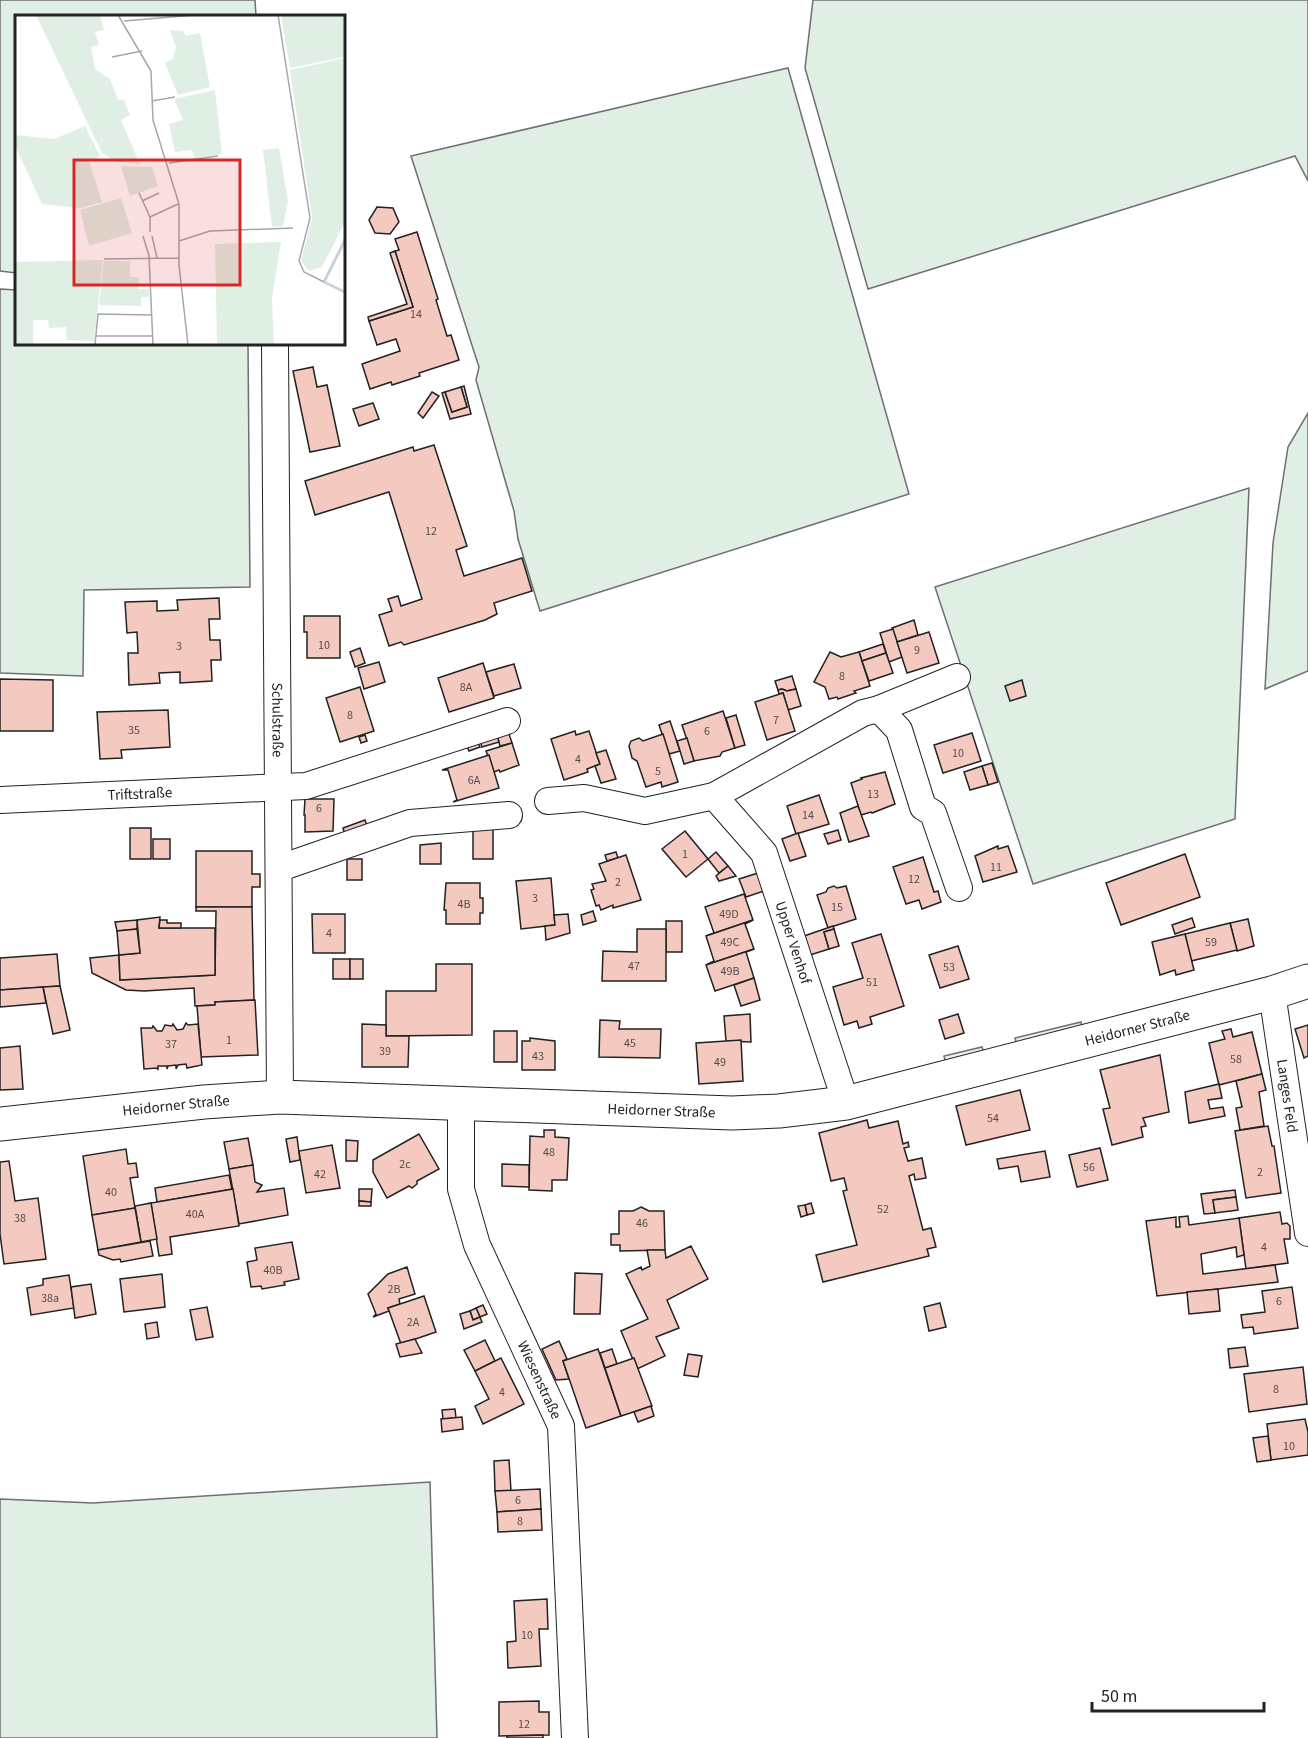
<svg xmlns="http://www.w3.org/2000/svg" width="1308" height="1738" viewBox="0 0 1308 1738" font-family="'Source Sans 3',sans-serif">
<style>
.green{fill:#e0efe3;stroke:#6f6f6f;stroke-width:1.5}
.parking{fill:#ededed;stroke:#6f6f6f;stroke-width:1.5}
.building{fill:#f3c9c0;stroke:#222;stroke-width:1.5}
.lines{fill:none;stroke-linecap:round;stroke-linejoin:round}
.minor-casing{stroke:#222;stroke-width:28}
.major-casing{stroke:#222;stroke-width:35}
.minor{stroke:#fff;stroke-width:26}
.major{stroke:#fff;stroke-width:33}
.labels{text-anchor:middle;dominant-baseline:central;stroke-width:4.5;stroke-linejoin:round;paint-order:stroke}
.number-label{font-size:12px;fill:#564c4a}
.street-label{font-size:15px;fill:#222;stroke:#fff}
.inset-river{fill:none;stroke:#c7d3dd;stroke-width:3}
.inset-road{fill:none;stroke:#a7a7a7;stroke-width:1.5}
.view{fill:#d62828;fill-opacity:0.15;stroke:#d62828;stroke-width:3}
.inset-edge{fill:none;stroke:#222;stroke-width:3}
</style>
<rect width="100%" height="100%" fill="#fff"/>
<!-- green -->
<g class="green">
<polygon points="0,0 255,0 256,16 16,16 16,273 0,271"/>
<polygon points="813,0 1308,0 1308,181 1295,156 868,289 805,68"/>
<polygon points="788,68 909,494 540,611 518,539 514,511 476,380 479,367 411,156"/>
<polygon points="0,289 16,290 16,344 248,344 250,587 84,590 83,676 0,673"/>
<polygon points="1308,413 1308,671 1265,689 1273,543 1288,447"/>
<polygon points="1249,488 1235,819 1033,884 935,587"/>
<polygon points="430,1482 437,1738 0,1738 0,1499 93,1503"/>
</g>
<!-- parking -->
<g class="parking">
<polygon points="1081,1022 1083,1032 1018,1048 1015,1038"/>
<polygon points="982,1047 985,1056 946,1065 944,1056"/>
</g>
<!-- building -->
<g class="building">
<polygon points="377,207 393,208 399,222 390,234 375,233 369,220"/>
<polygon points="417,232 438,299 436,300 447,336 451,335 459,360 419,373 420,376 392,385 391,382 370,389 362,364 400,351 396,339 377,345 369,321 413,307 395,251 399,250 395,239"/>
<polygon points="395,251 413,307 369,321 368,317 407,304 390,253"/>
<polygon points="313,367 317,387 327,385 340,446 310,452 293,371"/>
<polygon points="464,386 471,414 450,419 442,393 445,392 452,412 467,407 461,387"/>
<polygon points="461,387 467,407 452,412 445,392"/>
<polygon points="432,392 439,396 423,418 418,413"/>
<polygon points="373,403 379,419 359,426 353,409"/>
<polygon points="434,445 467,546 456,550 464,576 522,558 532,591 494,603 497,614 485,620 404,645 401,642 389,646 379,615 392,611 388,599 398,596 401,606 422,599 389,492 315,515 305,481 413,447 414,451"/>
<polygon points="219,598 220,619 209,619 210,640 220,640 221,660 211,660 212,681 180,683 180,672 159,673 160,683 129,685 128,653 138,653 137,632 127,633 125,602 157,601 157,611 178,610 177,600"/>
<polygon points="304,616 340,616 340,658 307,658 307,632 304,632"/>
<polygon points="914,620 918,635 897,642 892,628"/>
<polygon points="893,629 902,657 889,662 880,633"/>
<polygon points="929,632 939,663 907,673 897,642"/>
<polygon points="883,644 886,653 862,661 859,652"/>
<polygon points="360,648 365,663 355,667 350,652"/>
<polygon points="830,652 841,657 859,652 870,686 854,691 856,693 838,699 837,697 829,699 825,687 814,682"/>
<polygon points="886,653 893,673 869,681 862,661"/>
<polygon points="379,662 385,682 364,689 358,668"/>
<polygon points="483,663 494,698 449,712 438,678"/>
<polygon points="514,664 521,688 494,696 486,672"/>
<polygon points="792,676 796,689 787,691 782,689 778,690 775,681"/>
<polygon points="0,679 53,680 53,731 0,731"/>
<polygon points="1022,680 1026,696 1010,701 1005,686"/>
<polygon points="360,687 374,731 340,742 326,698"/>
<polygon points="782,689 787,691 796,689 801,706 788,710 783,693 779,694 778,690"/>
<polygon points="783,693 795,731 767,740 755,702"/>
<polygon points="168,710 170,747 121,750 122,758 100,759 97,712"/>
<polygon points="723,711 735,748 722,752 720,756 694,761 682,725"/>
<polygon points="736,715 745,745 735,748 726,718"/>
<polygon points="670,721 680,751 669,754 659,725"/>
<polygon points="506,725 512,743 500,746 495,729"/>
<polygon points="495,729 499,742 482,747 478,734"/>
<polygon points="575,731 576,735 589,731 600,764 587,769 588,772 564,780 551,739"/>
<polygon points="972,733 981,761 943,773 934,745"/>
<polygon points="663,734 678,782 662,787 661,782 646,787 637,761 632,758 629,746 631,741 639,738 643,741"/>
<polygon points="365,735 367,741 361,743 359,737"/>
<polygon points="476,738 480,747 469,751 465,741"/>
<polygon points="687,738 694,761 684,764 677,741"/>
<polygon points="512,743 519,765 500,772 499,770 494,772 486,751"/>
<polygon points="606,750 616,779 601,783 595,766 600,764 596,753"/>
<polygon points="489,755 499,788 453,802 457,800 448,770 442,770"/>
<polygon points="992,763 998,782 988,785 982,766"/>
<polygon points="982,766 988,785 970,790 964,772"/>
<polygon points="885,772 895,804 872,813 871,812 861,815 851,783 862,779 861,778"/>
<polygon points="819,795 829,824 796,834 787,806"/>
<polygon points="305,799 334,799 333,831 305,832 305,815 304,815"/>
<polygon points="858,806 869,836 849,842 840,813"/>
<polygon points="365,820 369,831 346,839 343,828"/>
<rect x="130" y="828" width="21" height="31"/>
<polygon points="493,828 493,859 473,859 473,829"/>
<polygon points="838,830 841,840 828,844 824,834"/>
<polygon points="685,831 708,859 686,877 662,849"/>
<polygon points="798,833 806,856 790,861 782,839"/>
<rect x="153" y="839" width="17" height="20"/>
<polygon points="441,843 441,864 420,864 420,845"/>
<polygon points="998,846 998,849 1008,846 1017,872 983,882 975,856"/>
<polygon points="196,851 252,851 252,874 260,874 260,887 252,887 252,907 196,907"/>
<polygon points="616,852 618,858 607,861 605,855"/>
<polygon points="716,852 728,866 719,873 708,859"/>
<polygon points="1185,854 1200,897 1121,925 1106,883"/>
<polygon points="626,855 641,900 613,908 613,905 601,910 599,905 596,906 591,890 594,889 592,884 606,881 599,864"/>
<polygon points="923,857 934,892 938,891 941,902 922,909 919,900 906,904 893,867"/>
<rect x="347" y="859" width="15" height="21"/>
<polygon points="728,866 736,876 719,881 716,876"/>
<polygon points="758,873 764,891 746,897 739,879"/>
<polygon points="551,878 555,925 521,929 516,881"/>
<polygon points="446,883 480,883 480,898 483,898 483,913 480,913 480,924 446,924 446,910 444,910"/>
<polygon points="834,886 837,888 846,886 856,919 828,928 817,895 826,892 828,888"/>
<polygon points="744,894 753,920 706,936 714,933 705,907"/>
<polygon points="196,907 252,907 254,1000 215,1002 215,1005 195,1006 194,988 144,991 126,990 92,973 90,958 119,955 120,980 215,975 216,911 196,911"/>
<polygon points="593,911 596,921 583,925 581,915"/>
<polygon points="312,914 345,914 345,953 313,953"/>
<polygon points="568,914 570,933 546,940 545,926 555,925 554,915"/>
<polygon points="160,917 159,928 215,928 215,975 120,980 119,955 140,953 137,920"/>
<polygon points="1192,918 1195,927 1175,934 1172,925"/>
<polygon points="1248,919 1254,946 1237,951 1230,923"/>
<polygon points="137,920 137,929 117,931 115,922"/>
<polygon points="160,920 167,920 167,923 181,923 181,928 159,928"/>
<polygon points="753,920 745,924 754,949 706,965 714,961 706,936"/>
<rect x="666" y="921" width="16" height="31"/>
<polygon points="1230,923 1237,950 1191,961 1185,934"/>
<polygon points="833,926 834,929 824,932 829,949 810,955 804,936"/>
<polygon points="137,929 140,953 119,955 117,931"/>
<polygon points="637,929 666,929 666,981 602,981 603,951 637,952"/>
<polygon points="834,929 839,946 829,949 824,932"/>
<polygon points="881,934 904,1006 870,1017 872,1024 859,1028 857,1021 844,1025 833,987 863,978 852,943"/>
<polygon points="1185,934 1194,970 1176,975 1175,970 1160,975 1152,942"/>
<polygon points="958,946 969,979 940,988 929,955"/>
<polygon points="754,949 746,952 754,978 715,991 706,965"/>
<polygon points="57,954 60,986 0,990 0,958"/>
<rect x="333" y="959" width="17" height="20"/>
<rect x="350" y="959" width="13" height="20"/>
<polygon points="436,964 472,964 472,1035 386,1036 386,991 436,991"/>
<polygon points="754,978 760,1000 741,1006 734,985"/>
<polygon points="60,986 70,1030 53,1034 43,987"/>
<polygon points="43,987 46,1003 0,1007 0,990"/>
<polygon points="255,1000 258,1055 201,1057 197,1006 215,1005 215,1002"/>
<polygon points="750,1014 751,1042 726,1041 724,1016"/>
<polygon points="958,1014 964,1033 945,1039 939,1020"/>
<polygon points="600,1020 620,1021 619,1029 661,1029 660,1058 599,1057"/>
<polygon points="186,1023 188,1025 198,1024 202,1065 187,1068 186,1064 178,1065 176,1069 176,1065 168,1066 167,1069 167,1066 158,1066 158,1070 157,1068 144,1069 141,1028 152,1028 153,1026 157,1031 162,1031 165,1025 172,1026 173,1024 177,1030 183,1029"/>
<polygon points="362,1024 386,1025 386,1036 409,1036 408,1067 362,1067"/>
<polygon points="1308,1025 1308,1056 1304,1058 1295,1029"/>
<polygon points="1231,1029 1233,1037 1252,1032 1262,1074 1219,1085 1209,1043 1225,1039 1222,1031"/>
<rect x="494" y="1031" width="23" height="31"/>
<polygon points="530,1038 555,1041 555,1070 522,1070 522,1041 530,1041"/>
<polygon points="741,1040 743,1081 699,1084 696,1043"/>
<polygon points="20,1046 23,1089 0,1090 0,1048"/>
<polygon points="1160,1055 1169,1112 1143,1118 1146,1126 1141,1127 1143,1137 1112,1145 1103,1109 1110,1108 1100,1070"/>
<polygon points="1262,1074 1266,1090 1259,1092 1264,1126 1240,1130 1236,1108 1242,1107 1236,1081"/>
<polygon points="1219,1084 1222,1098 1208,1100 1210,1109 1223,1107 1225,1116 1189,1123 1185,1092"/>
<polygon points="1020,1090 1030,1130 966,1145 956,1106"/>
<polygon points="867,1120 869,1128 898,1121 903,1144 908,1142 909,1147 904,1148 908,1161 922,1158 926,1178 915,1180 914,1174 909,1176 923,1230 931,1228 936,1247 927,1249 929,1256 823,1282 816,1255 857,1245 843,1191 847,1190 844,1178 831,1181 819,1133"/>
<polygon points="1268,1126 1272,1146 1274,1146 1281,1193 1246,1198 1235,1131"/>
<polygon points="544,1130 555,1130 555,1137 569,1138 567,1180 552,1180 552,1191 529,1190 530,1136 544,1137"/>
<polygon points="419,1134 439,1169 417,1181 417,1184 412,1188 409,1186 387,1198 373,1172 373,1160"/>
<polygon points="297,1137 300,1160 290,1162 286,1139"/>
<polygon points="248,1138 253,1165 229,1169 224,1142"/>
<polygon points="346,1140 358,1141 357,1161 346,1161"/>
<polygon points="332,1145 340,1188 306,1193 299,1151"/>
<polygon points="1100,1148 1108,1180 1077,1187 1069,1155"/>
<polygon points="126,1149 128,1164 136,1163 138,1177 130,1178 135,1208 92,1215 83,1156"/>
<polygon points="1045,1151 1050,1177 1021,1182 1018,1166 999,1169 997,1159"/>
<polygon points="9,1161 15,1201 38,1198 46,1259 4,1264 0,1234 0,1162"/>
<polygon points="502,1164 529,1165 529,1187 502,1186"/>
<polygon points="253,1165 255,1182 262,1185 257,1192 284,1188 288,1215 239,1224 229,1169"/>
<polygon points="229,1175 232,1189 157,1202 155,1188"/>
<polygon points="233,1189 239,1226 170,1237 172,1254 159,1256 151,1203"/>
<polygon points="359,1189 372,1189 371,1202 359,1201"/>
<polygon points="1235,1190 1236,1197 1213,1200 1215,1213 1204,1214 1201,1194"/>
<polygon points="1236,1197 1238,1210 1215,1213 1213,1200"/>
<polygon points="359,1201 371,1202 371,1206 359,1206"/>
<polygon points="151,1203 157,1239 141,1242 135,1206"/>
<polygon points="811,1203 814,1213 807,1215 805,1205"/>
<polygon points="805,1205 807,1215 801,1217 798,1206"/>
<polygon points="641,1207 649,1211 664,1211 665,1250 620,1251 620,1245 611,1245 611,1234 619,1234 619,1211 633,1211"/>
<polygon points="135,1208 141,1242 98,1250 92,1215"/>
<polygon points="1280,1212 1282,1224 1287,1223 1290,1226 1290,1239 1284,1239 1288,1263 1246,1269 1239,1218"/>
<polygon points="1188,1216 1189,1225 1239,1218 1244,1255 1237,1257 1236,1247 1201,1254 1203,1274 1275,1265 1278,1282 1157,1296 1146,1221 1176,1217 1176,1227 1180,1227 1179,1217"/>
<polygon points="150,1241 153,1256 121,1262 120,1259 113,1260 99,1255 98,1250"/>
<polygon points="292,1242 299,1279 284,1282 285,1285 262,1289 261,1286 251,1287 247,1262 257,1260 255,1248"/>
<polygon points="691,1246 708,1279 667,1300 679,1328 656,1337 665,1356 637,1369 621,1331 648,1319 626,1274 641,1267 642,1270 650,1266 647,1250 665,1250 666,1258"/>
<polygon points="407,1267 415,1294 399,1299 400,1304 388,1308 389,1311 373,1317 376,1314 368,1294 388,1274"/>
<polygon points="575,1273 602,1274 600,1314 574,1314"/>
<polygon points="162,1274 165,1307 124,1312 120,1279"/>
<polygon points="69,1275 74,1308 31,1315 27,1288 43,1285 43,1279"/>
<polygon points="91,1284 96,1314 75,1318 71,1287"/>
<polygon points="1292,1287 1298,1328 1254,1334 1253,1327 1243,1328 1241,1315 1265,1312 1262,1291"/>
<polygon points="1218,1289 1220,1311 1189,1314 1187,1292"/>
<polygon points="424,1296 436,1332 401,1344 388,1308"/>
<polygon points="940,1303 946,1327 929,1331 924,1307"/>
<polygon points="483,1305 487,1314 480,1317 476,1308"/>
<polygon points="207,1307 213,1337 196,1340 190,1310"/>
<polygon points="476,1308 480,1317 473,1320 470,1311"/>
<polygon points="470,1311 473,1320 480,1317 482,1322 464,1329 460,1314"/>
<polygon points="157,1322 159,1337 147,1339 145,1324"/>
<polygon points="415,1339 422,1353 400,1357 396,1344"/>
<polygon points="485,1340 495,1361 475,1371 464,1350"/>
<polygon points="559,1341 567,1359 563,1361 569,1379 556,1380 542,1349"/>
<polygon points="1245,1347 1248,1366 1230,1368 1228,1349"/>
<polygon points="598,1349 621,1416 586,1428 563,1361"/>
<polygon points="612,1349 617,1364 605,1368 600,1353"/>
<polygon points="688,1354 702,1356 698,1377 684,1375"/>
<polygon points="501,1358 524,1404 483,1424 475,1406 489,1399 475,1371"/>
<polygon points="634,1358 652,1406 621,1416 605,1368"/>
<polygon points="1303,1367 1307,1404 1249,1412 1244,1374"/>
<polygon points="651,1406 654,1416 638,1422 634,1412"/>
<polygon points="455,1409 456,1418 443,1419 442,1410"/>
<polygon points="462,1417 463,1429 442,1432 441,1419"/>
<polygon points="1305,1419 1308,1432 1308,1455 1271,1460 1267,1424"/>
<polygon points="1268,1436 1271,1460 1257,1462 1253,1438"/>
<polygon points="509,1460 511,1491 495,1491 494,1461"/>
<polygon points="540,1489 541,1509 497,1512 495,1491"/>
<polygon points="541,1509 542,1530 498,1532 497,1512"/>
<polygon points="547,1599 548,1629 539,1629 541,1666 508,1668 507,1642 516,1641 514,1601"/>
<polygon points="539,1701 539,1712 549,1712 549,1735 499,1736 499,1702"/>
<polygon points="543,1735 543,1738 507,1738 507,1736"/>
</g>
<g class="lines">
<!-- minor casing -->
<g class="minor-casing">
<g id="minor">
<path id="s1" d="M 275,344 L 280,1097"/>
<polyline points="879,709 899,730 923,807 933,813 959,888"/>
<path id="s2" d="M 714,796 L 764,853 L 846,1103"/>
<path id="s3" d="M 0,800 L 306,786 L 507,721"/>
<polyline points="548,801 584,798 645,811 714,796 863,713 879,709 957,677"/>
<polyline points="280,868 410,823 509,815"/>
<path id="s4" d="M 1272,993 L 1308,1233"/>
<path id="s5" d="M 461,1105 L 461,1189 L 477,1245 L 561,1426 L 575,1738"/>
</g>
</g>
<!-- major casing -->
<g class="major-casing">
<g id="major">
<path id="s6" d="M 0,1124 L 204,1102 L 280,1097 L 732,1113 L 779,1111 L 846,1103 L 1272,993 L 1308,981"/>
</g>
</g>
<!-- minor -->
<use href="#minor" class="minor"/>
<!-- major -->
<use href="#major" class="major"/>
</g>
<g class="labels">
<!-- number labels -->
<g class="number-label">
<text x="416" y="314">14</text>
<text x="431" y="531">12</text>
<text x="324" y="645">10</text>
<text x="179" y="646">3</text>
<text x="917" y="650">9</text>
<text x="842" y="676">8</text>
<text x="466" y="687">8A</text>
<text x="350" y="715">8</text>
<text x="776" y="720">7</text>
<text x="134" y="730">35</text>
<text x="707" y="731">6</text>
<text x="958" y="753">10</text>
<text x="578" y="759">4</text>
<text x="658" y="771">5</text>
<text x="474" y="780">6A</text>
<text x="873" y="794">13</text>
<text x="319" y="808">6</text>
<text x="808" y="815">14</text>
<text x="685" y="854">1</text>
<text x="996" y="867">11</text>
<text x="914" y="879">12</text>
<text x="618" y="882">2</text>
<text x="535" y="898">3</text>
<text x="464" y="904">4B</text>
<text x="837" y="907">15</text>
<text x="729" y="914">49D</text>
<text x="329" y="933">4</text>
<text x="730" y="942">49C</text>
<text x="1211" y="942">59</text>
<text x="634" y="966">47</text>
<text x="949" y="967">53</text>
<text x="730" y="971">49B</text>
<text x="872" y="982">51</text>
<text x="229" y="1040">1</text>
<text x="630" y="1043">45</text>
<text x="171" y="1044">37</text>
<text x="385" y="1051">39</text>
<text x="538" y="1056">43</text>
<text x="1236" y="1059">58</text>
<text x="720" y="1062">49</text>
<text x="993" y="1118">54</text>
<text x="549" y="1152">48</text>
<text x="405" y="1164">2c</text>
<text x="1089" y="1167">56</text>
<text x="1260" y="1172">2</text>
<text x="320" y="1174">42</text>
<text x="111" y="1192">40</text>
<text x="883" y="1209">52</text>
<text x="195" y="1214">40A</text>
<text x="20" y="1218">38</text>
<text x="642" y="1223">46</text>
<text x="1264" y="1247">4</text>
<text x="273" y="1270">40B</text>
<text x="394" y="1289">2B</text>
<text x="50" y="1298">38a</text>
<text x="1279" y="1301">6</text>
<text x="413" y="1322">2A</text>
<text x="1276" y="1389">8</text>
<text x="502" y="1392">4</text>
<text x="1289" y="1446">10</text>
<text x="518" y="1500">6</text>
<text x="520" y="1521">8</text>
<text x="527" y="1635">10</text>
<text x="524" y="1724">12</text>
</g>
<!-- street labels -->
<g class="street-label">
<text stroke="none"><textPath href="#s1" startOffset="376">Schulstraße</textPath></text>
<text stroke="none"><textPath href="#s3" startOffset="140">Triftstraße</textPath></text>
<text stroke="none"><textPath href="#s2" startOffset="170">Upper Venhof</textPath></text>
<text stroke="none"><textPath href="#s6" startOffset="1149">Heidorner Straße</textPath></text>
<text stroke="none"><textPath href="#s4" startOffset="104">Langes Feld</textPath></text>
<text stroke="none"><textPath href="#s6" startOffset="177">Heidorner Straße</textPath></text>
<text stroke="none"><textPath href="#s6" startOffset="663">Heidorner Straße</textPath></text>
<text stroke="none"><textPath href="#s5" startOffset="291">Wiesenstraße</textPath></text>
</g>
</g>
<!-- overview -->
<g transform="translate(15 15)">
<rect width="330" height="330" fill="#fff"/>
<path d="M 21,0 L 85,0 L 89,15 L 80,17 L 84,30 L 76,32 L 80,54 L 95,64 L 103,85 L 109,85 L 115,100 L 106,105 L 125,149 L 102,147 L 87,138 ZM 266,0 L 330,0 L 330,42 L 275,53 ZM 155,15 L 168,16 L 171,21 L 185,18 L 195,72 L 163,80 L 150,48 L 158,44 L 161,32 ZM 330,43 L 330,207 L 307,252 L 294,256 L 286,246 L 297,203 L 275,55 ZM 200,75 L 207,139 L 180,144 L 177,135 L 160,137 L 154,109 L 168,105 L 159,84 ZM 70,111 L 85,141 L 74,146 L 87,187 L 65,193 L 27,189 L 0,131 L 0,120 L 39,124 ZM 264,133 L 273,187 L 268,211 L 257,212 L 248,135 ZM 106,151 L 137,152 L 143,171 L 115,181 ZM 106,183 L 117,218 L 74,231 L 65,195 ZM 266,227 L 257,283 L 259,330 L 202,330 L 200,229 ZM 88,245 L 79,326 L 52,325 L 51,312 L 34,313 L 33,305 L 18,305 L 18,330 L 0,330 L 0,247 ZM 89,246 L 115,246 L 115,262 L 124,262 L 123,274 L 134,274 L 134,282 L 126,282 L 126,291 L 84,290 Z" fill="#e0efe3"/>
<path class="inset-river" d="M 309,267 L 330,277M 309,267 L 330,225"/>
<path class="inset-road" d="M 103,0 L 136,56 L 138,105 L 164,189 L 164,250 L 173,330M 263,0 L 295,203 L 284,246 L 289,257 L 309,267M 109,6 L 180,0M 97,42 L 127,36M 137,86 L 160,82M 154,148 L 203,141M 124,178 L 135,202 L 135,217M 127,186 L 144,178M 135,202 L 163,189M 128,221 L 134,241 L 138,330M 137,221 L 142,243M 164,226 L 195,216 L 278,213M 89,244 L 164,243M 81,321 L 138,321M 80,330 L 83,299 L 137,300"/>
<path class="view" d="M 59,145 L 225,145 L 225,270 L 59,270 Z"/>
<rect width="330" height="330" class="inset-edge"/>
</g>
<!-- scale -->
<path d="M1092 1702v9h172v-9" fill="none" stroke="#222222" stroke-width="3"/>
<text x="1101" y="1702" font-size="18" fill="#222222" stroke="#ffffff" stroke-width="4.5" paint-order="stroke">50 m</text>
</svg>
